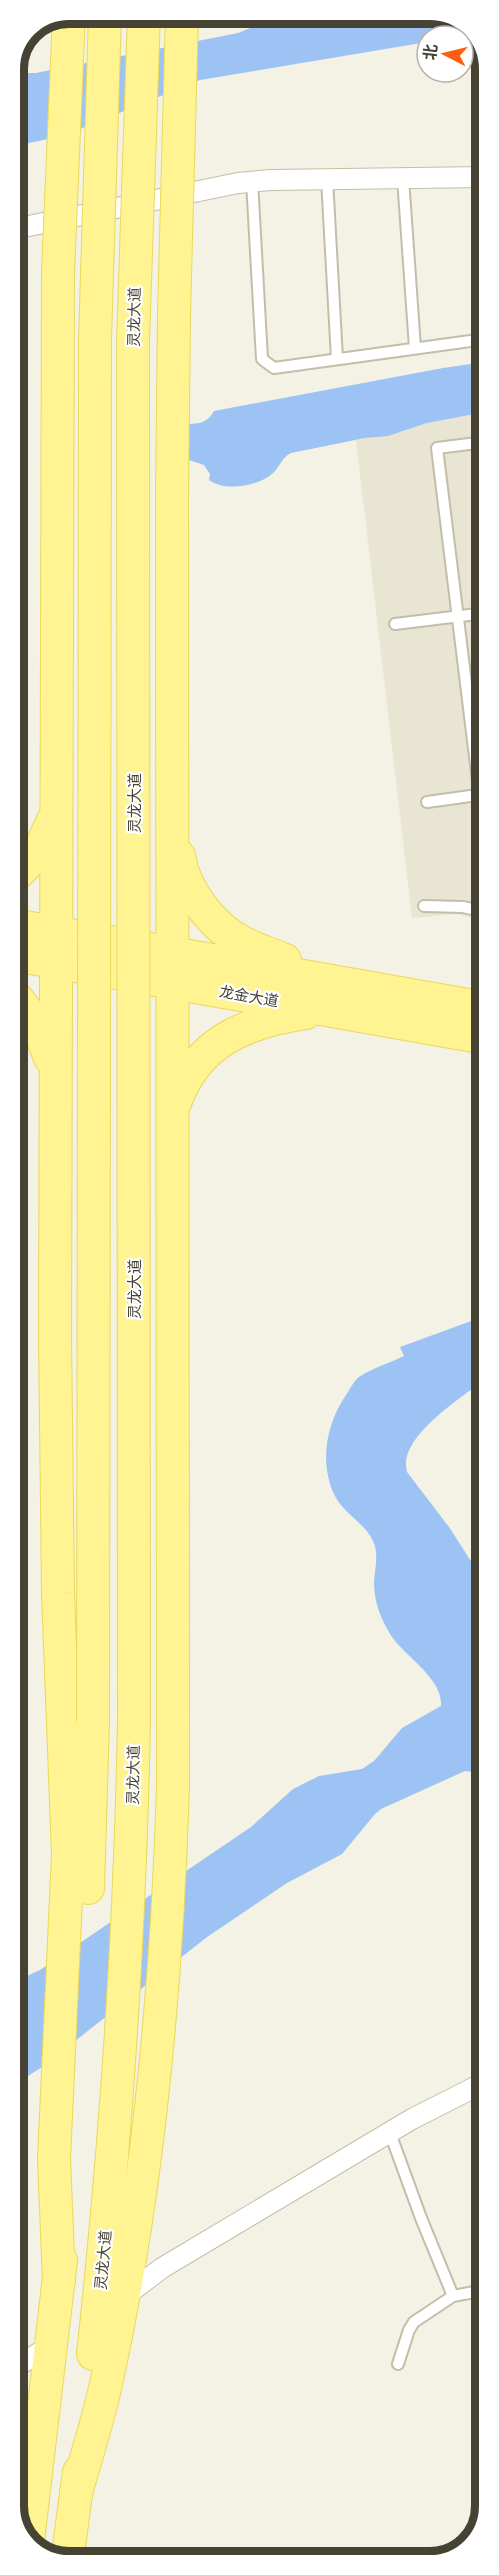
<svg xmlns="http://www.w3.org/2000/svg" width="499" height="2575" viewBox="0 0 499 2575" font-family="Quicksand,'Noto Sans SC',sans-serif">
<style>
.residential{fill:#e8e5d3}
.water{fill:#9dc2f4}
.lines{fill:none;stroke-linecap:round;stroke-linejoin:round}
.service-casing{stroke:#c2beaa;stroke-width:14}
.minor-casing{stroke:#c2beaa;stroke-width:22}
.primary-casing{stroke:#ead85c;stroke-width:34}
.service{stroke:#fff;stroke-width:10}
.minor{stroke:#fff;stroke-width:20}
.primary{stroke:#fff392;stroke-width:32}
.primary-bridge-casing{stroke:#ead85c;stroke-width:34;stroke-linecap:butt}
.primary-bridge{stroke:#fff392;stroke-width:32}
.labels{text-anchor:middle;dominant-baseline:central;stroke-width:4.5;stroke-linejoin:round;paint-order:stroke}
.street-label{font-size:15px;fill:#464234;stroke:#fff}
.rim{fill:none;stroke:#464234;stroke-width:8}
</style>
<rect width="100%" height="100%" fill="#f3f2e5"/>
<!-- residential -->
<polygon class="residential" points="485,412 485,921 455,914 412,918 356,440 405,431 427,423"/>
<!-- water -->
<g class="water">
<polygon points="276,14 437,14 469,30 471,33 460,36 427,36 427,42 200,80 63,136 14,146 14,73 36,73 238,33 268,21"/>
<path d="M 485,362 L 485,412 L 427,423 L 388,436 L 365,438 L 291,453 C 282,457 280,467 272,474 C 258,486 225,492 209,480 L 210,474 L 204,465 L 183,458 L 183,424 C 197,424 207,424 214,411 L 443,368 Z"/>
<path d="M 485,1316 L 485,1379 C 462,1398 397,1437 407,1472 L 449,1527 L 485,1583 L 485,1773 L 465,1771 L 381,1809 L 375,1814 L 342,1854 L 287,1883 L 207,1937 L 42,2067 L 14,2085 L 14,1982 L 40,1970 L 251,1827 L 293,1789 L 319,1776 L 362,1769 L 374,1761 L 402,1728 L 441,1706 C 443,1679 407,1658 392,1637 C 381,1620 374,1602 374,1582 C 375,1568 379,1553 373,1541 C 365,1523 344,1514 335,1496 C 318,1462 327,1421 348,1392 C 351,1387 354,1381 359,1377 C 372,1368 390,1363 404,1356 L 400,1347 Z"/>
</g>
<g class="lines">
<!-- service casing -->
<g class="service-casing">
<g id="service">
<polyline points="403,178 415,348"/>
<polyline points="327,179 337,359"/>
<polyline points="252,181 262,359 274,368 485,339"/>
<polyline points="485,442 437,448 485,838"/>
<polyline points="395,624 485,613"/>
<polyline points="427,802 485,794"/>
<polyline points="424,906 463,907 485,912"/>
<polyline points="390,2133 421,2218 453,2296"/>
<polyline points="398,2364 409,2330 414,2322 453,2296 485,2290"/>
</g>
</g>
<!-- minor casing -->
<g class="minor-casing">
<g id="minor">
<polyline points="14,229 238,183 271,180 485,177"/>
<polyline points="121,2299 162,2268 412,2119 485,2082"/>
<polyline points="14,2368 52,2345"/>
</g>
</g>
<!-- primary casing -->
<g class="primary-casing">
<g id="primary">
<polyline points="57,636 55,1335 58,1593 68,1854 54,2159 59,2281"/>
<path d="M 179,856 C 184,889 211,926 242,942 C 255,949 271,954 285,960"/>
<polyline points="14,877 38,853 53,820"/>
<polyline points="14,925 485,1008"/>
<polyline points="14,955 485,1038"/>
<polyline points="14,995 36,1022 50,1058"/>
<path d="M 175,1103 C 197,1041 246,1022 306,1013"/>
<polyline points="88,1888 93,1721"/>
<path d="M 93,2354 C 116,2144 130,1932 134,1721"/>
<path d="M 76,2493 C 86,2457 98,2421 106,2384 C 149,2188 167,1986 173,1786 L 172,496"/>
<polyline points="28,2541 61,2260"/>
<polyline points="67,2561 79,2472"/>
</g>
</g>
<!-- service -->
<use href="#service" class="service"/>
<!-- minor -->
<use href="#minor" class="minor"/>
<!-- primary -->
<use href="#primary" class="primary"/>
<!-- primary-bridge casing -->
<g class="primary-bridge-casing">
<g id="primary-bridge">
<polyline points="172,496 174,314 182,14"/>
<polyline points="57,636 58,272 69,14"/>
<polyline points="93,1721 95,340 105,14"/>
<polyline points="134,1721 133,341 144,14"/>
</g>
</g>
<!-- primary-bridge -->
<use href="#primary-bridge" class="primary-bridge"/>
</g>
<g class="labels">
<!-- street labels -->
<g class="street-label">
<text transform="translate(134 317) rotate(-89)">灵龙大道</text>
<text transform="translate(134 803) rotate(-90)">灵龙大道</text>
<text transform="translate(249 996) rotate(10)">龙金大道</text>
<text transform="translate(134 1289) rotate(-90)">灵龙大道</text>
<text transform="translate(133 1775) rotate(-89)">灵龙大道</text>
<text transform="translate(103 2260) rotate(-85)">灵龙大道</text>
</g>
</g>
<!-- crop -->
<path d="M0 0H499V2575H0ZM69 24H430A45 45 0 0 1 475 69V2506A45 45 0 0 1 430 2551H69A45 45 0 0 1 24 2506V69A45 45 0 0 1 69 24Z" fill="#fff" fill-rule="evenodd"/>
<path class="rim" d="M69 24H430A45 45 0 0 1 475 69V2506A45 45 0 0 1 430 2551H69A45 45 0 0 1 24 2506V69A45 45 0 0 1 69 24Z"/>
<!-- north arrow -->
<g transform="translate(445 54) rotate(277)"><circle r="28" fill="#ffffff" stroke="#b5b3ae" stroke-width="1.5"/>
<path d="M0-4.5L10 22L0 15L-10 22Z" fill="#ff5e10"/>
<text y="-9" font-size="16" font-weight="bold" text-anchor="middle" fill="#464234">北</text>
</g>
</svg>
